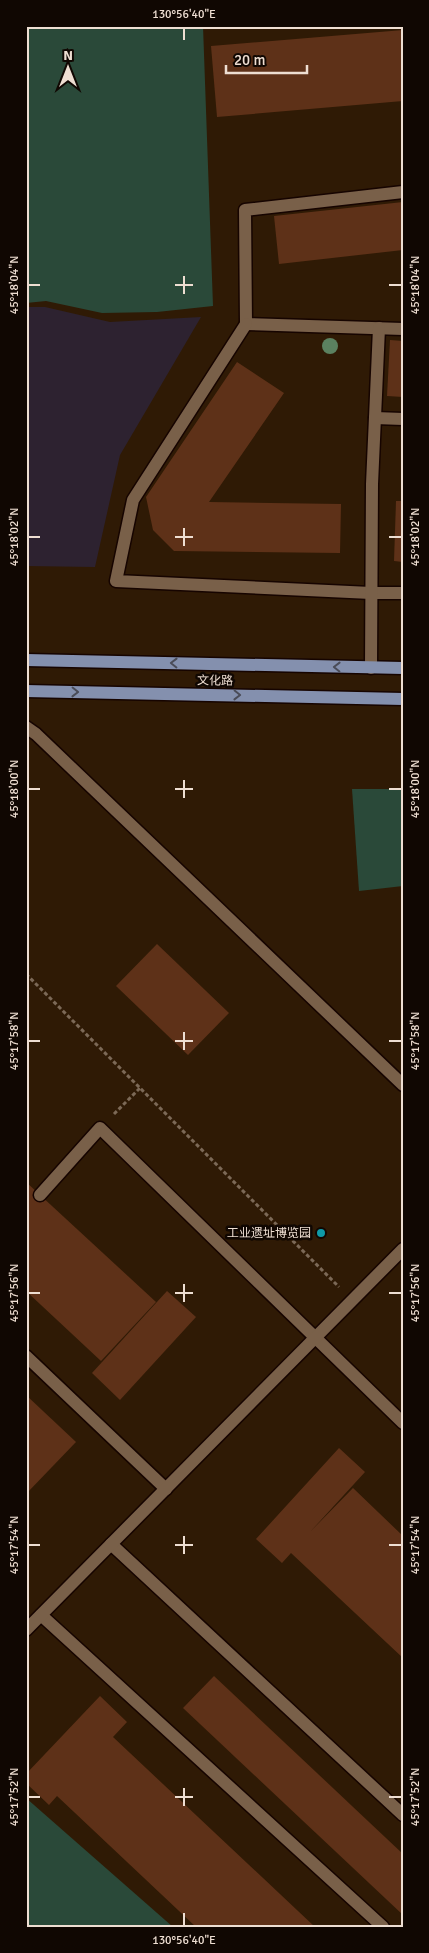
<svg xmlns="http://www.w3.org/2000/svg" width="429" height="1953" viewBox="0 0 429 1953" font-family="Signika,'Noto Sans SC',sans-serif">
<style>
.commercial{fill:#2d2230}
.green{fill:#2a4939}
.building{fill:#5e3118}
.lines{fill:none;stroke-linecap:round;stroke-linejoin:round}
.minor-casing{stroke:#160400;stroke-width:15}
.major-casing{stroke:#160400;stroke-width:15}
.path{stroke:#7c6957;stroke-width:3;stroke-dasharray:4 2.5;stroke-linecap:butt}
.minor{stroke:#796049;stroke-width:12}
.major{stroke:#8490ae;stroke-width:12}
.tree{fill:#5b8160}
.oneway{stroke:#4a4c58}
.ticks{fill:none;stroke:#eeded2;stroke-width:2}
.culture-dot{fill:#0f9aa8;stroke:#100702;stroke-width:2}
.labels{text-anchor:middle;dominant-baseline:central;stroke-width:5;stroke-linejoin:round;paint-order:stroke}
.street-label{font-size:12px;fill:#eeded2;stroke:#100702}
.poi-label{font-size:12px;fill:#eeded2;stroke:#100702;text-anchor:end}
.neatline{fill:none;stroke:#eeded2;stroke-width:2}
.ticks-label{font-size:12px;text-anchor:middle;fill:#eeded2}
</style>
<rect width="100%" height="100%" fill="#2f1a05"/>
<!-- commercial -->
<polygon class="commercial" points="26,307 45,307 110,322 201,317 120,455 95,567 26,566"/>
<!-- green -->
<g class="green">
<polygon points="26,26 203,26 213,306 157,312 102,313 46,301 26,303"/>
<polygon points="352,789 403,789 403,886 359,891"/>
<polygon points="26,1798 173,1927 26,1927"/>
</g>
<!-- building -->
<g class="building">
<polygon points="403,30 403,101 217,117 211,46"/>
<polygon points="403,202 403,250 279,264 274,216"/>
<polygon points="390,340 403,341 403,397 387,396"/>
<polygon points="237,362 284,393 209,502 341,504 340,553 174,551 153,530 146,497"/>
<polygon points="396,501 403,501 403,562 394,561"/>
<polygon points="157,944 229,1013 188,1055 116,986"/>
<polygon points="26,1182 156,1302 101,1361 26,1291"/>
<polygon points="167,1291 196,1317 120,1400 92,1373"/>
<polygon points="26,1395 76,1442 26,1494"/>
<polygon points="339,1448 365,1472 310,1532 353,1488 403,1536 403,1658 291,1553 282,1563 256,1539"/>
<polygon points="214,1676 403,1854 403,1915 183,1708"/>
<polygon points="100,1696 127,1722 113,1737 315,1927 196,1927 57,1796 49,1805 26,1783 26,1774"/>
</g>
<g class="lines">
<!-- minor casing -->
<g class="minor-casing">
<g id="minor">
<polyline points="403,192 245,210 246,324 403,329"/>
<polyline points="246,324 133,500 116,581 371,593 403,593"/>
<polyline points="375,418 403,419"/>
<polyline points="371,668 372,484 379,328"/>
<polyline points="26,727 36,734 403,1085"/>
<polyline points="40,1195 100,1128 403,1423"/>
<polyline points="26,1356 166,1489"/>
<polyline points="111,1544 403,1815"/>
<polyline points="41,1615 383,1927"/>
<polyline points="26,1630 403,1249"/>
</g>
</g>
<!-- major casing -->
<g class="major-casing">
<g id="major">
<polyline points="26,660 403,668"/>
<polyline points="26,691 403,699"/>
</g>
</g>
<!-- path -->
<g class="path">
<polyline points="26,974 339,1287"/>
<polyline points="114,1114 140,1088"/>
</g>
<!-- minor -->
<use href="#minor" class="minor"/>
<!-- major -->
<use href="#major" class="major"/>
</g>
<!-- trees -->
<circle class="tree" cx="330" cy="346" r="8"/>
<!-- one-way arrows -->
<defs><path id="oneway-chevron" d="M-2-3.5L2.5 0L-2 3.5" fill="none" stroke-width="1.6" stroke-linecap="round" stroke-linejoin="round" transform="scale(1.25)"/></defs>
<g class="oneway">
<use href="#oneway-chevron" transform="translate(174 663) rotate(-179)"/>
<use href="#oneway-chevron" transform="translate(337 667) rotate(-179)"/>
<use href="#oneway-chevron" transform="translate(75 692) rotate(1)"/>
<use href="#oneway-chevron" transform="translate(237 695) rotate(1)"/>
</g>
<!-- ticks -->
<path class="ticks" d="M 184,28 L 184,40M 184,276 L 184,294M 28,285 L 40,285M 175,285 L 193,285M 389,285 L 402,285M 184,528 L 184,546M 28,537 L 40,537M 175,537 L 193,537M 389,537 L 402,537M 184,780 L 184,798M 28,789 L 40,789M 175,789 L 193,789M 389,789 L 402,789M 184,1032 L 184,1050M 28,1041 L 40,1041M 175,1041 L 193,1041M 389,1041 L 402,1041M 184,1284 L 184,1302M 28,1293 L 40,1293M 175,1293 L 193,1293M 389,1293 L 402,1293M 184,1536 L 184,1554M 28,1545 L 40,1545M 175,1545 L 193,1545M 389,1545 L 402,1545M 184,1788 L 184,1806M 28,1797 L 40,1797M 175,1797 L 193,1797M 389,1797 L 402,1797M 184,1913 L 184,1926"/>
<!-- markers -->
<circle class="culture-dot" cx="321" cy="1233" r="5"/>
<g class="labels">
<!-- street labels -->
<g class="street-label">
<text transform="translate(215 681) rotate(1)">文化路</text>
</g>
<!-- poi labels -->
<g class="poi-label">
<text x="311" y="1233">工业遗址博览园</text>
</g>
</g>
<!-- border -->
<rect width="429" height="1953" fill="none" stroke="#100702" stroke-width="55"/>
<!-- north arrow -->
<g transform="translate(68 68)" stroke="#100702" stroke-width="4" paint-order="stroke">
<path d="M0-4L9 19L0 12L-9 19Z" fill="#eeded2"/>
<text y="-8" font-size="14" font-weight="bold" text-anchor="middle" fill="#eeded2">N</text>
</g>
<!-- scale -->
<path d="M226 65v8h81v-8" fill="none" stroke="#eeded2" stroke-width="2.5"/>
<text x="234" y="65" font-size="15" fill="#eeded2" stroke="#100702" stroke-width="4" paint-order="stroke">20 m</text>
<rect x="28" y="28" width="374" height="1898" class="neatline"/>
<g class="ticks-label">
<text x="184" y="18">130°56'40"E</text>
<text transform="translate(14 285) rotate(-90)" y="4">45°18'04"N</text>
<text transform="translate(415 285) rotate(-90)" y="4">45°18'04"N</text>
<text transform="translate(14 537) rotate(-90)" y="4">45°18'02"N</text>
<text transform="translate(415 537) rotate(-90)" y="4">45°18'02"N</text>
<text transform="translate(14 789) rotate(-90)" y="4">45°18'00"N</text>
<text transform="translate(415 789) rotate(-90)" y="4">45°18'00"N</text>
<text transform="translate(14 1041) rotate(-90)" y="4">45°17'58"N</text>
<text transform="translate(415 1041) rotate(-90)" y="4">45°17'58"N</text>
<text transform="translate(14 1293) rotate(-90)" y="4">45°17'56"N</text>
<text transform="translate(415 1293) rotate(-90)" y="4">45°17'56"N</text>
<text transform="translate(14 1545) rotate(-90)" y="4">45°17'54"N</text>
<text transform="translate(415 1545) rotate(-90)" y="4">45°17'54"N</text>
<text transform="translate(14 1797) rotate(-90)" y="4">45°17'52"N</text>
<text transform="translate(415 1797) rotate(-90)" y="4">45°17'52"N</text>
<text x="184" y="1944">130°56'40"E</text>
</g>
</svg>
